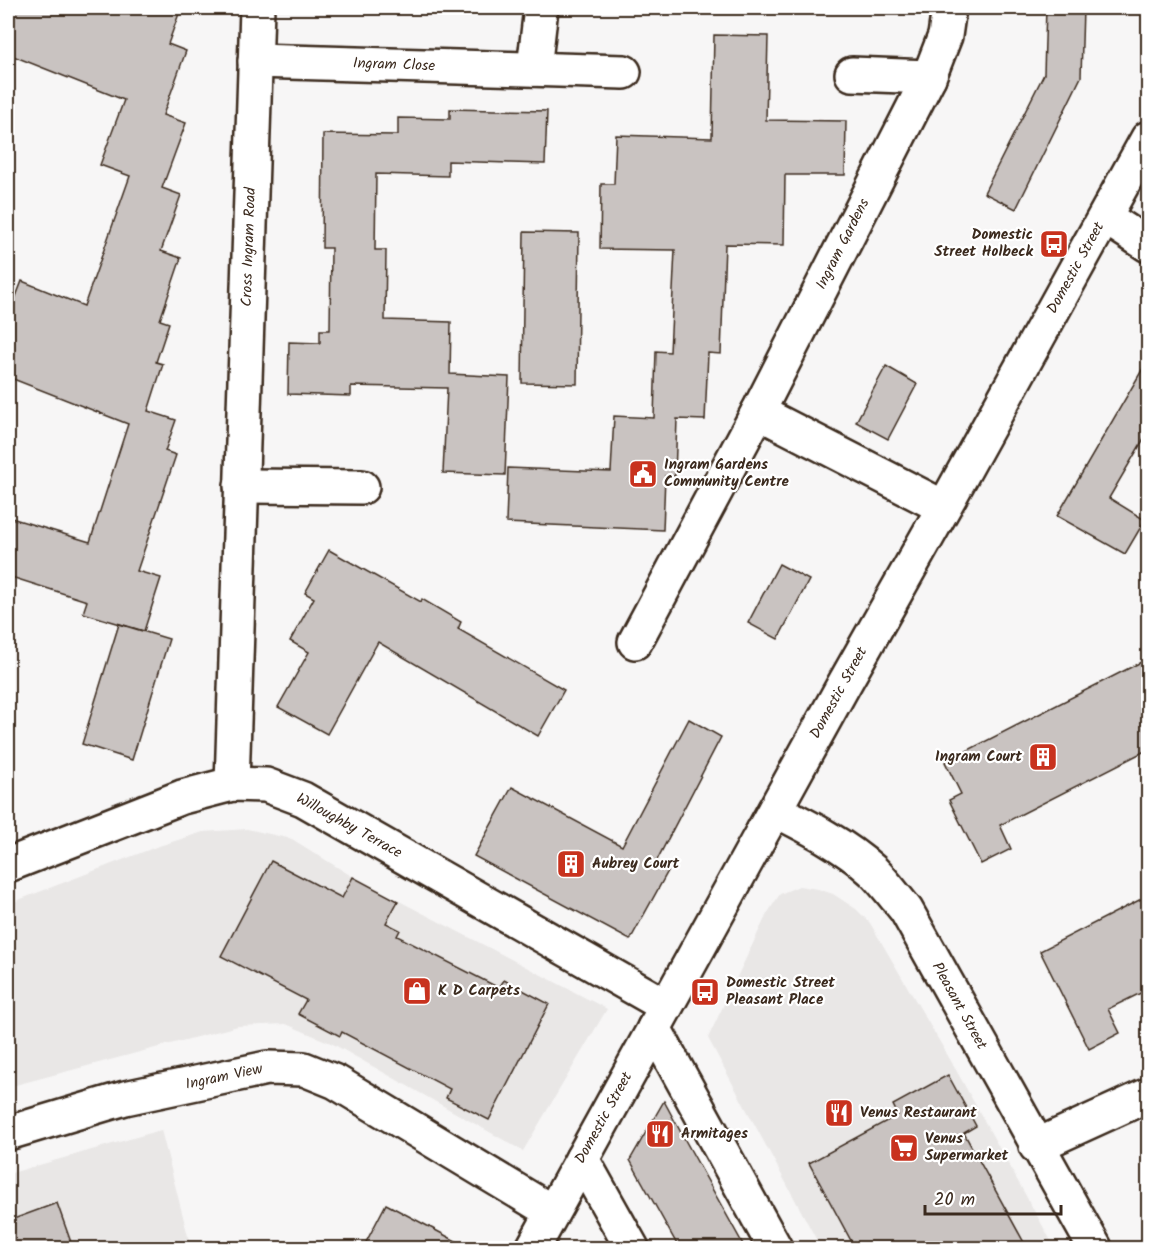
<svg xmlns="http://www.w3.org/2000/svg" width="1156" height="1256" viewBox="0 0 1156 1256" font-family="Kalam,sans-serif">
<style>
.built{fill:#e9e7e6}
.building{fill:#c9c3c1;stroke:#3b2a1e;stroke-width:1.5}
.lines{fill:none;stroke-linecap:round;stroke-linejoin:round}
.minor-casing{stroke:#3b2a1e;stroke-width:38}
.tertiary-casing{stroke:#3b2a1e;stroke-width:38}
.minor{stroke:#fff;stroke-width:33}
.tertiary{stroke:#fff;stroke-width:33}
.labels{text-anchor:middle;dominant-baseline:central;stroke-width:4.5;stroke-linejoin:round;paint-order:stroke}
.street-label{font-size:15px;fill:#3b2a1e;stroke:#fff}
.poi-label{font-size:15px;font-weight:bold;fill:#3b2a1e;stroke:#fff;text-anchor:start}
</style>
<rect width="100%" height="100%" fill="#f7f6f6"/>
<filter id="ink" filterUnits="userSpaceOnUse"><feTurbulence type="fractalNoise" baseFrequency=".0167" numOctaves="2"/><feDisplacementMap in="SourceGraphic" scale="12" xChannelSelector="R" yChannelSelector="G"/><feConvolveMatrix kernelMatrix="1 2 1 2 8 2 1 2 1" color-interpolation-filters="sRGB"/></filter>
<g filter="url(#ink)">
<!-- built -->
<g class="built">
<polygon points="247,829 292,839 353,877 607,1009 523,1151 333,1044 286,1024 238,1026 8,1087 8,904 156,847 203,832"/>
<polygon points="799,886 818,889 833,894 856,909 870,923 951,1061 1055,1248 821,1248 708,1038 767,914 780,894"/>
<polygon points="161,1130 191,1248 8,1248 8,1174"/>
</g>
<!-- building -->
<g class="building">
<polygon points="8,8 181,8 168,44 186,51 163,115 186,123 162,188 181,195 161,251 181,258 160,320 169,323 156,362 163,364 148,411 176,420 165,451 176,455 137,571 161,578 144,631 83,613 87,601 8,576 8,517 90,542 128,424 8,377 8,317 22,281 84,306 130,176 100,165 124,100 8,54"/>
<polygon points="1046,8 1083,8 1081,77 1016,209 984,193 1044,74"/>
<polygon points="714,35 768,36 766,120 846,121 845,175 785,175 784,245 725,244 721,354 708,353 705,420 677,419 675,476 665,476 663,530 506,523 508,468 611,472 614,416 654,418 656,351 670,352 675,250 600,249 601,184 614,184 616,135 712,138"/>
<polygon points="450,109 547,111 545,164 448,161 448,176 376,174 375,250 386,250 385,320 451,322 450,374 509,377 505,475 443,473 447,388 351,386 351,396 288,394 289,342 320,343 320,330 330,330 331,248 322,248 323,134 398,135 398,118 450,119"/>
<polygon points="524,232 579,233 577,384 522,383"/>
<polygon points="1149,358 1149,430 1109,498 1145,520 1125,554 1057,516"/>
<polygon points="886,366 917,384 888,439 856,422"/>
<polygon points="329,550 421,602 422,599 461,622 458,629 564,690 538,736 378,642 327,734 278,707 309,652 290,641 314,598 305,593"/>
<polygon points="779,564 809,580 778,639 748,623"/>
<polygon points="119,624 169,639 132,760 82,744"/>
<polygon points="1149,658 1149,749 1000,825 1011,849 981,864 949,800 961,794 945,762"/>
<polygon points="689,719 721,737 655,864 668,871 630,940 474,856 512,787 622,846"/>
<polygon points="271,861 342,898 353,877 398,901 386,923 400,930 397,936 499,988 504,980 549,1004 489,1120 446,1098 450,1089 342,1032 340,1036 298,1014 306,1000 221,956"/>
<polygon points="1149,895 1149,989 1108,1009 1120,1033 1089,1049 1040,951"/>
<polygon points="948,1075 976,1126 964,1133 1027,1248 855,1248 809,1163 898,1115 893,1105"/>
<polygon points="664,1101 685,1140 745,1248 679,1248 630,1160"/>
<polygon points="57,1203 73,1248 8,1248 8,1221"/>
<polygon points="386,1204 469,1248 363,1248"/>
</g>
<g class="lines">
<!-- minor casing -->
<g class="minor-casing">
<g id="minor">
<polyline points="255,61 624,72"/>
<polyline points="534,69 541,8"/>
<polyline points="852,74 929,77"/>
<polyline points="1105,217 1148,245"/>
<polyline points="758,412 943,507"/>
<polyline points="241,486 362,487"/>
<polyline points="635,642 758,412 929,77 945,36 949,8"/>
<polyline points="232,784 257,8"/>
<polyline points="8,865 182,797 232,784 266,785 303,799 666,1006"/>
<polyline points="654,1028 775,1248"/>
<polyline points="8,1133 125,1098 267,1068 304,1069 336,1082 552,1212"/>
<polyline points="1036,1146 1148,1095"/>
<polyline points="582,1159 632,1248"/>
</g>
</g>
<!-- tertiary casing -->
<g class="tertiary-casing">
<g id="tertiary">
<path d="M 775,810 C 809,827 844,845 873,871 C 885,883 896,898 906,910 L 1095,1248"/>
<polyline points="533,1248 843,686 952,493 1148,138"/>
</g>
</g>
<!-- minor -->
<use href="#minor" class="minor"/>
<!-- tertiary -->
<use href="#tertiary" class="tertiary"/>
</g>
</g>
<!-- icons -->
<defs>
<g id="bus-square" transform="scale(1.5)"><rect x="-9" y="-9" width="18" height="18" rx="4" fill="#c8321e" stroke="#fff"/><path d="M-5-6H5V4H4V6H2V4H-2V6H-4V4H-5ZM-3.5-4V0h7V-4ZM-3.5 1.2v1.5H-2V1.2ZM2 1.2v1.5H3.5V1.2Z" fill="#fff"/></g>
<g id="civic-square" transform="scale(1.5)"><rect x="-9" y="-9" width="18" height="18" rx="4" fill="#c8321e" stroke="#fff"/><path d="M-.6-6.5H3V-4.5H.6V-3L4-1V1h2V6H-6V1h2V-1L-.6-3ZM-1.2 2.5V6h2.4V2.5Z" fill="#fff"/></g>
<g id="building-square" transform="scale(1.5)"><rect x="-9" y="-9" width="18" height="18" rx="4" fill="#c8321e" stroke="#fff"/><path d="M-4-6H4V6H1V3H-1V6H-4ZM-2.5-4.3h1.7v1.8h-1.7ZM.8-4.3h1.7v1.8H.8ZM-2.5-1h1.7V.8h-1.7ZM.8-1h1.7V.8H.8Z" fill="#fff"/></g>
<g id="shop-square" transform="scale(1.5)"><rect x="-9" y="-9" width="18" height="18" rx="4" fill="#c8321e" stroke="#fff"/><path d="M-5-2.5h2.3a2.7 3.5 0 0 1 5.4 0H5L5.5 6h-11ZM-1.5-2.5h3a1.5 2.3 0 0 0-3 0Z" fill="#fff"/></g>
<g id="restaurant-square" transform="scale(1.5)"><rect x="-9" y="-9" width="18" height="18" rx="4" fill="#c8321e" stroke="#fff"/><path d="M-5-6h1v4h1v-4h1v4h1v-4h1v5L-1.5 .5V6h-2V.5L-5-1ZM5-6V6H3V1.5H1.5Q1.5-4 5-6Z" fill="#fff"/></g>
<g id="supermarket-square" transform="scale(1.5)"><rect x="-9" y="-9" width="18" height="18" rx="4" fill="#c8321e" stroke="#fff"/><path d="M-6-5.5h2.5l.6 2H6L4.5 2H-2.5L-4.4-4H-6ZM-1.5 3.2a1.3 1.3 0 1 0 .1 0ZM3 3.2a1.3 1.3 0 1 0 .1 0Z" fill="#fff"/></g>
</defs>
<g fill-rule="evenodd">
<use href="#bus-square" x="1054" y="244"/>
<use href="#civic-square" x="643" y="474"/>
<use href="#building-square" x="1043" y="757"/>
<use href="#building-square" x="571" y="864"/>
<use href="#shop-square" x="417" y="991"/>
<use href="#bus-square" x="705" y="992"/>
<use href="#restaurant-square" x="839" y="1113"/>
<use href="#restaurant-square" x="660" y="1134"/>
<use href="#supermarket-square" x="904" y="1148"/>
</g>
<g class="labels">
<!-- street labels -->
<g class="street-label">
<text transform="translate(394 65) rotate(2)">Ingram Close</text>
<text transform="translate(843 244) rotate(-63)">Ingram Gardens</text>
<text transform="translate(249 247) rotate(-88)">Cross Ingram Road</text>
<text transform="translate(1076 268) rotate(-61)">Domestic Street</text>
<text transform="translate(839 693) rotate(-61)">Domestic Street</text>
<text transform="translate(349 826) rotate(29)">Willoughby Terrace</text>
<text transform="translate(959 1006) rotate(61)">Pleasant Street</text>
<text transform="translate(224 1077) rotate(-12)">Ingram View</text>
<text transform="translate(604 1118) rotate(-61)">Domestic Street</text>
</g>
<!-- poi labels -->
<g class="poi-label">
<text x="1033" y="235" text-anchor="end">Domestic<tspan x="1033" dy="17">Street Holbeck</tspan></text>
<text x="664" y="465">Ingram Gardens<tspan x="664" dy="17">Community Centre</tspan></text>
<text x="1022" y="757" text-anchor="end">Ingram Court</text>
<text x="592" y="864">Aubrey Court</text>
<text x="726" y="983">Domestic Street<tspan x="726" dy="17">Pleasant Place</tspan></text>
<text x="438" y="991">K D Carpets</text>
<text x="860" y="1113">Venus Restaurant</text>
<text x="681" y="1134">Armitages</text>
<text x="925" y="1139">Venus<tspan x="925" dy="17">Supermarket</tspan></text>
</g>
</g>
<!-- margin -->
<rect width="1156" height="1256" fill="none" stroke="#fff" stroke-width="30"/>
<rect x="15" y="15" width="1126" height="1226" fill="none" stroke="#3b2a1e" stroke-width="2" filter="url(#ink)"/>
<!-- scale -->
<path d="M925 1205v9h136v-9" fill="none" stroke="#3b2a1e" stroke-width="3"/>
<text x="934" y="1205" font-size="18" fill="#3b2a1e" stroke="#ffffff" stroke-width="4.5" paint-order="stroke">20 m</text>
</svg>
